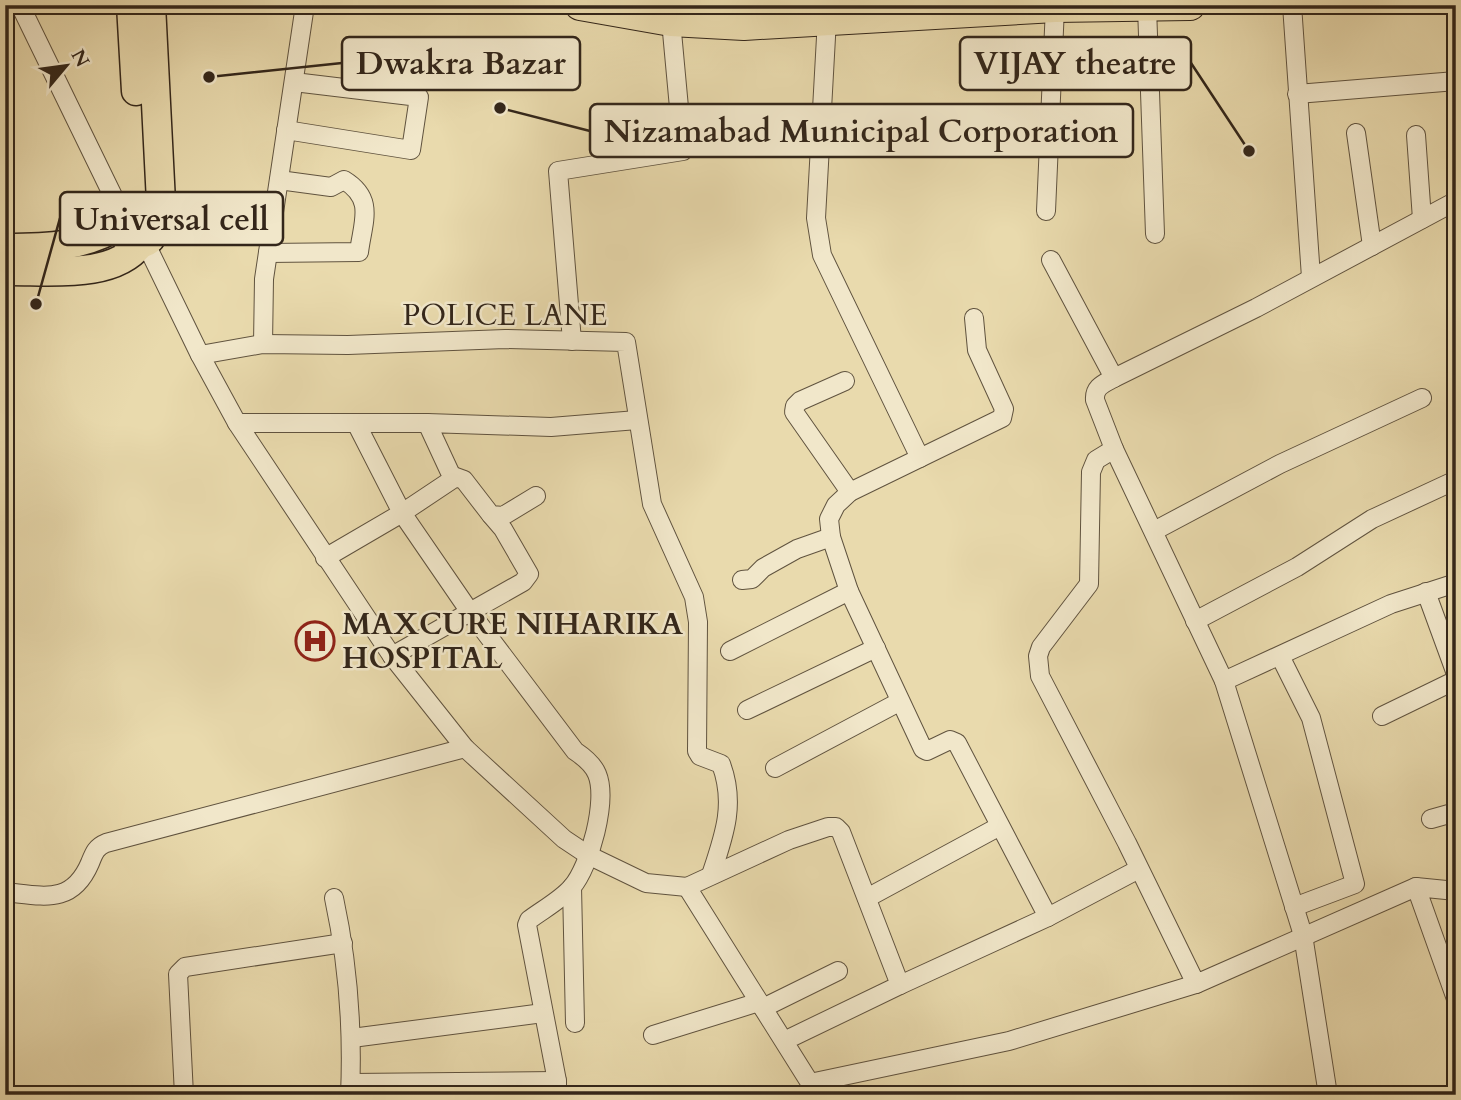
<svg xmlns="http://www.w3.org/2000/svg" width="1461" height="1100" viewBox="0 0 1461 1100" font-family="Cardo,serif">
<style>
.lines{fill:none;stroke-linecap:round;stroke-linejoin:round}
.minor-casing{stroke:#60533f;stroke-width:20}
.primary-casing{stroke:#33261a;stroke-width:31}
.trunk-casing{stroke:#33261a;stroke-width:32}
.minor{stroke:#f1e7ca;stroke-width:18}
.primary{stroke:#e9daad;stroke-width:28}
.trunk{stroke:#e9daad;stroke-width:30}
.labels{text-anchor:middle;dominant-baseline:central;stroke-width:5;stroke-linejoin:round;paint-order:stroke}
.street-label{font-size:30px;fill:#33261a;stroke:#f1e7ca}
.poi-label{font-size:30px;font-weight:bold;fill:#33261a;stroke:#f1e7ca;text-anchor:start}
.leader{fill:none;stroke:#33261a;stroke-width:2.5}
.callout-dot{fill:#33261a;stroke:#f1e7ca;stroke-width:2.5}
.callout{fill:#f1e7ca;stroke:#33261a;stroke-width:2.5}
.callout-label{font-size:32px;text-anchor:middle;font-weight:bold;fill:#33261a}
</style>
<rect width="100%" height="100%" fill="#e9daad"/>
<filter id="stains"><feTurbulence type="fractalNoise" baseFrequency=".00286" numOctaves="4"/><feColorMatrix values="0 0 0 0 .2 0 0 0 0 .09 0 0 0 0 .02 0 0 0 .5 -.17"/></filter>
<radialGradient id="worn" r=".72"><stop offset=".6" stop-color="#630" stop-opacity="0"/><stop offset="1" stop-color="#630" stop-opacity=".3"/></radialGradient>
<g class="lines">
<!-- minor casing -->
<g class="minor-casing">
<g id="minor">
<polyline points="20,5 113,196 125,215"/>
<polyline points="1292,5 1311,277"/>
<polyline points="1147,7 1155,234"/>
<polyline points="827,19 816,218 822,255 920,458"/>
<polyline points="1297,94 1456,81"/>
<polyline points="286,130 411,150 419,97 294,82"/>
<polyline points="1356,133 1372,246"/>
<polyline points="1416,135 1422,219"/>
<polyline points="1046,211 1055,7"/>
<polyline points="145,242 200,355 237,423 392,656 465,748 564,839 588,855 646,883 687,887"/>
<path d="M 268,253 L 359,252 C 363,221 375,199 344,180 L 331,187 L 279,180"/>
<polyline points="1051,260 1114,378"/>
<polyline points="974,318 977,350 1004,409 1002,418 850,492 836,505 829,519 831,537 849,591 923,749 927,751 950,740 957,743 1048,917"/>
<polyline points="572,341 558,171 683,151 671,21"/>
<polyline points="263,344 264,279 305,5"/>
<path d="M 200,355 L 263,344 L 348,345 L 505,339 L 626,342 L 652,504 L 694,597 L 698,622 L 697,751 L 700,756 L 721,764 C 736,804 724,836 711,875"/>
<polyline points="845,381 800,401 795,406 794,412 850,492"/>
<polyline points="237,423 427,423"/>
<polyline points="1114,449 1096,460 1091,472 1089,584 1041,647 1038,656 1040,676 1127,843 1196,984 1416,887"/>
<polyline points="453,476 464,480 491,515 503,516 536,496"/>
<polyline points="1154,531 1280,464 1422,398"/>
<polyline points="325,558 402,513 356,423"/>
<polyline points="742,580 752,579 763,568 797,549 831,537"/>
<polyline points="1426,592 1456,674"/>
<polyline points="1195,621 1297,567 1372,519 1456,480"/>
<polyline points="730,651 849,591"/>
<polyline points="392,656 523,582 529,574 503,529 491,515"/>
<polyline points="1280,656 1311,718 1355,884 1294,907"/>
<path d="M 1224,681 L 1114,449 L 1095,400 C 1094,387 1103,384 1114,378 L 1256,308 L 1456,201"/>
<polyline points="747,710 876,648"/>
<polyline points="1382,716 1452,682 1456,677"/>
<polyline points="775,768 899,702"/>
<polyline points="1431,819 1456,812"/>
<polyline points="572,887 575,1023"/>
<polyline points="1456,891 1416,887 1456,999"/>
<path d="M 5,892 C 44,896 72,905 90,863 C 94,853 96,847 106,843 L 465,748"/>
<path d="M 334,898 C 348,963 353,1028 350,1095"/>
<polyline points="867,898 1000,826"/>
<polyline points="900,985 1048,917 1139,869"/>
<polyline points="763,1008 838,971"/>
<polyline points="653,1035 759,1002"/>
<polyline points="352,1038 543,1013"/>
<polyline points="784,1041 900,985 841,832 836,827 828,827 789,840 687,887 810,1083"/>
<polyline points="351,1083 557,1081"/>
<polyline points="184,1095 178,974 185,967 343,943"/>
<path d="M 557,1095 L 557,1081 L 527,925 L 529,920 C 542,910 561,900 572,887 C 590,866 608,800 597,774 C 593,764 584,757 575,751 L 470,612 L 402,513 L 453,479 L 427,423 L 551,427 L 637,420"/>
<polyline points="817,1095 810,1083 1009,1041 1196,984"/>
<polyline points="1328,1095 1303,935 1224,681 1391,604 1456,583"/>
</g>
</g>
<!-- primary casing -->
<g class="primary-casing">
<g id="primary">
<polyline points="131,5 136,91"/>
<path d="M 151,5 L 161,202 L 159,214 L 155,220 C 156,231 152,244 138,243 C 106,241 129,186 155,220"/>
<path d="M 5,248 C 46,248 87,247 122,223"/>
<path d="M 5,271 C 47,270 114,280 141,243"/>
</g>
</g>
<!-- trunk casing -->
<g class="trunk-casing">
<polyline id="trunk" points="580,5 671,21 744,25 1055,7 1190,5"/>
</g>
<!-- minor -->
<use href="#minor" class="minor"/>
<!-- primary -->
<use href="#primary" class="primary"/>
<!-- trunk -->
<use href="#trunk" class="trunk"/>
</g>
<!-- icons -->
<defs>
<g id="hospital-ring" transform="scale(2.0125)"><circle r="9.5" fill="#f1e7ca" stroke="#8f2418" stroke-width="1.5"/><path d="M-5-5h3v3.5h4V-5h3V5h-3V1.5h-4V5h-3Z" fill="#8f2418"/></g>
</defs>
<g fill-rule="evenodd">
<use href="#hospital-ring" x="315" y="641"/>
</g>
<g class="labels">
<!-- street labels -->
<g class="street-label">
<text x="505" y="315">POLICE LANE</text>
</g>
<!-- poi labels -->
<g class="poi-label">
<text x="342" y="624">MAXCURE NIHARIKA<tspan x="342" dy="34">HOSPITAL</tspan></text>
</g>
</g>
<!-- callouts -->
<path class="leader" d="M209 77L342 63M1249 151L1191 63M500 108L590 131M36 304L60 218"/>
<g class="callout-dot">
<circle cx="209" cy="77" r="7"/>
<circle cx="1249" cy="151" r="7"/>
<circle cx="500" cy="108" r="7"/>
<circle cx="36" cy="304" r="7"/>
</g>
<g class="callout">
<rect x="342" y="37" width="238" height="53" rx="7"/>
<rect x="960" y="37" width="231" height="53" rx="7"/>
<rect x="590" y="104" width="543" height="53" rx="7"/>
<rect x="60" y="192" width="223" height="53" rx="7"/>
</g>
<g class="callout-label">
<text x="461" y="74">Dwakra Bazar</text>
<text x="1075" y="74">VIJAY theatre</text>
<text x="861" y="142">Nizamabad Municipal Corporation</text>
<text x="171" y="230">Universal cell</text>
</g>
<!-- margin -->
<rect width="1461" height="1100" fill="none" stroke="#e9daad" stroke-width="28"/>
<rect x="7" y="7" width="1447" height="1086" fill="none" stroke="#33261a" stroke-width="3.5"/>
<rect x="14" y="14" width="1433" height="1072" fill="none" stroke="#33261a" stroke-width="2"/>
<!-- north arrow -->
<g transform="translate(66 66) rotate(61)" stroke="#f1e7ca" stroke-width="5" paint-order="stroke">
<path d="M0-5L12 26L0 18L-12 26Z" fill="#33261a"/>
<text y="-10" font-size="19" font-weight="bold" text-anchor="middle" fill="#33261a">N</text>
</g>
<rect width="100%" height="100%" filter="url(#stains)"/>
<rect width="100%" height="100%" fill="url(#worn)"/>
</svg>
